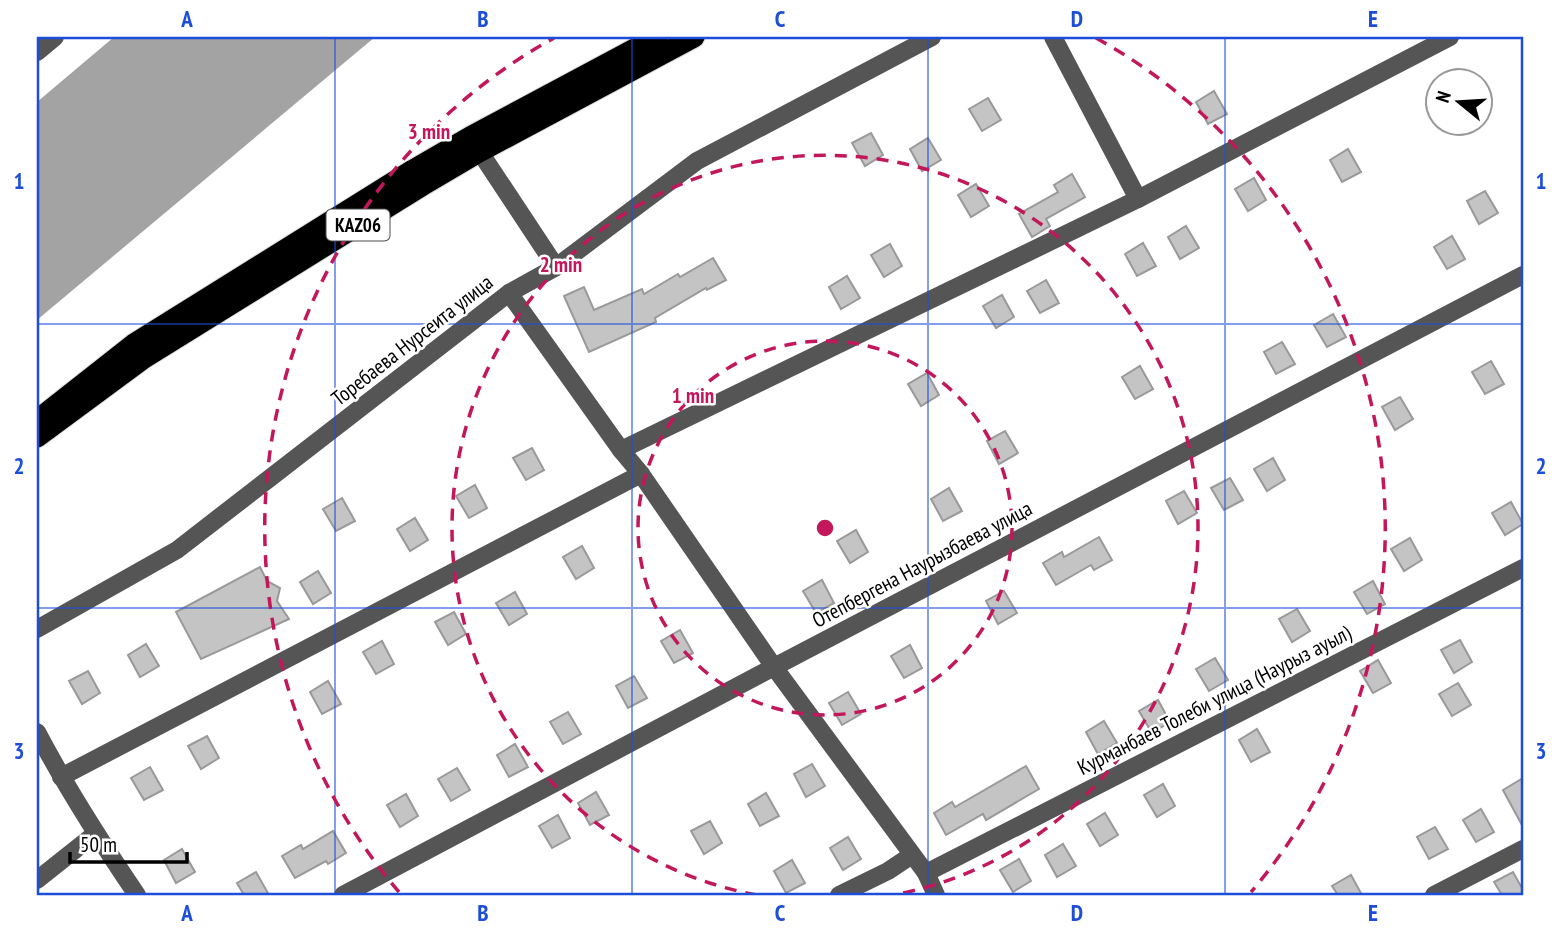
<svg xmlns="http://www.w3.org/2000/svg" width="1560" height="932" viewBox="0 0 1560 932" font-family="'PT Sans Narrow',sans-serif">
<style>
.water{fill:#a3a3a3}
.building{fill:#c4c4c4;stroke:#999;stroke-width:2}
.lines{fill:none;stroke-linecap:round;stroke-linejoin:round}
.highway-casing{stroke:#dbdbdb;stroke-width:23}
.minor{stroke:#555;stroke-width:18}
.highway{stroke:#000;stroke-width:21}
.grid{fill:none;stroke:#1d4ed8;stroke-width:2;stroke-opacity:0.55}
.ring{fill:none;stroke:#c2185b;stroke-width:3.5;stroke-dasharray:12 9}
.labels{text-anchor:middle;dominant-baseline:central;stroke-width:5;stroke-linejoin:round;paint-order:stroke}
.shield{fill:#fff;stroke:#4c4c4c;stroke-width:2}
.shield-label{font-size:19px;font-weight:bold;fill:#000}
.street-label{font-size:21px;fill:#000;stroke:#fff}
.centre{fill:#c2185b;stroke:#fff;stroke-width:3.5}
.ring-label{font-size:21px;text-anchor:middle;font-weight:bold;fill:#c2185b;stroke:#fff;stroke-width:5;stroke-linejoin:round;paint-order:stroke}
.neatline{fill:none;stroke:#1d4ed8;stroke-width:2.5}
.grid-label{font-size:23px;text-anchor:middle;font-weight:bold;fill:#1d4ed8}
</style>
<rect width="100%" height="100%" fill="#fff"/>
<!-- water -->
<polygon class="water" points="114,37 375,37 37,320 37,102"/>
<!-- building -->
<g class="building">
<polygon points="1214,91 1227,114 1208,124 1196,102"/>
<polygon points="988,98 1001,120 982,131 969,109"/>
<polygon points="871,133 883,155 865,166 852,143"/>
<polygon points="928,138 941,160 922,171 910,149"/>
<polygon points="1348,149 1361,172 1342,182 1330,160"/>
<polygon points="1072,174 1085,197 1046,219 1050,226 1032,237 1019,214 1058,192 1054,185"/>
<polygon points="1254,178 1266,200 1248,211 1235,189"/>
<polygon points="976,184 989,206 971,217 958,195"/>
<polygon points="1485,191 1498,213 1479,224 1467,201"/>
<polygon points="1186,226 1199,248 1180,259 1168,237"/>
<polygon points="1452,236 1465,259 1447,269 1434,247"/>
<polygon points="1143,243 1156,266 1137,276 1125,254"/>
<polygon points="890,244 902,266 884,277 871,255"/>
<polygon points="713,258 726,280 707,290 706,288 655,318 656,322 589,352 564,296 584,287 594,310 642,289 644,294 678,274 680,277"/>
<polygon points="847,276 860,298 841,309 829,287"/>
<polygon points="1046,280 1059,303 1040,313 1027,291"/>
<polygon points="1002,295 1014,317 996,328 983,306"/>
<polygon points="1333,314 1346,337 1327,347 1314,325"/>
<polygon points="1282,342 1295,364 1276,374 1264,352"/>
<polygon points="1491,361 1504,384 1485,394 1472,372"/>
<polygon points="1140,366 1153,389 1135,399 1122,377"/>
<polygon points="927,373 939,395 921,406 908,384"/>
<polygon points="1400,397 1413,419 1395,430 1382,407"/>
<polygon points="1005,431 1018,453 999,464 987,441"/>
<polygon points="532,448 544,470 526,480 513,458"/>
<polygon points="1273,458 1285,480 1267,491 1254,469"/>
<polygon points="1230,478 1243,500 1224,510 1211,488"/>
<polygon points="475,485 487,508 469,518 456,496"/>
<polygon points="949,488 962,511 943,521 931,499"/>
<polygon points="1184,491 1197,513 1178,524 1166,501"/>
<polygon points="342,498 355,521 336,531 323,509"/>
<polygon points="1511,502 1523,524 1505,535 1492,513"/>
<polygon points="415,518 428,540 410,551 397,529"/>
<polygon points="856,530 868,552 850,563 837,541"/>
<polygon points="1099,537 1112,560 1094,570 1091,565 1056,585 1043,563 1062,552 1064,557"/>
<polygon points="1410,538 1422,560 1404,571 1391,549"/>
<polygon points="582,546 594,568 576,579 563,557"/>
<polygon points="260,567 267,581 280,588 277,601 289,619 201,659 176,612"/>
<polygon points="318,571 331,593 313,604 300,582"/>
<polygon points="822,580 834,603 816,613 803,591"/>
<polygon points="1373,581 1385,604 1367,614 1354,592"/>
<polygon points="1004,591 1017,613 998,624 986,601"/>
<polygon points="515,592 527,614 509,625 496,603"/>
<polygon points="1297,609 1310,631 1292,642 1279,619"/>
<polygon points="454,612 466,634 448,645 435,622"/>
<polygon points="680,630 693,653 674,663 661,641"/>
<polygon points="1460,640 1472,662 1454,673 1441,650"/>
<polygon points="382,641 394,664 376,674 363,652"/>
<polygon points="146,644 159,666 140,677 128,655"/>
<polygon points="910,645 922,668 904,678 891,656"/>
<polygon points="1215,658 1228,680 1209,691 1196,669"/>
<polygon points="1378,660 1391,683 1373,693 1360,671"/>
<polygon points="88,671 100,693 82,704 69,681"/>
<polygon points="634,676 647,698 628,708 616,686"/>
<polygon points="328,681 341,704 322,714 310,692"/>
<polygon points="1458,683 1471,705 1452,716 1439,694"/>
<polygon points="848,692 861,714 842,725 829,703"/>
<polygon points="1158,700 1170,722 1152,733 1139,711"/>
<polygon points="568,712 581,734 563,744 550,722"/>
<polygon points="1104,721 1117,743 1098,754 1086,732"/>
<polygon points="1257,729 1270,752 1251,762 1239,740"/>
<polygon points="207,736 219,758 201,769 188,746"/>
<polygon points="515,744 528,767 509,777 497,755"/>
<polygon points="812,764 825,786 806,797 794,774"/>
<polygon points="1026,766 1039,789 986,820 983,814 946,835 934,813 952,802 955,807"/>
<polygon points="150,767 163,790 144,800 131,778"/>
<polygon points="457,768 470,790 451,801 438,779"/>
<polygon points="1523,778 1523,827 1503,790"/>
<polygon points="1163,784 1175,806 1157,817 1144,795"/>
<polygon points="596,792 609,815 590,825 578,803"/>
<polygon points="766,793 779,816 760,826 748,804"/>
<polygon points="406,794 418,816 400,827 387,805"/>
<polygon points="1481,809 1494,832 1476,842 1463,820"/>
<polygon points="1105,813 1118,835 1100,846 1087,824"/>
<polygon points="558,815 570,838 552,848 539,826"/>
<polygon points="710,821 722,843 704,854 691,831"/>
<polygon points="1435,827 1448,849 1429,859 1417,837"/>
<polygon points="333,831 346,853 328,864 326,861 295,878 282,856 301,845 303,849"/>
<polygon points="848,837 861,859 843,870 830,848"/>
<polygon points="1063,844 1076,866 1057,877 1045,855"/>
<polygon points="182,849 195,872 176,883 164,860"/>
<polygon points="1019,859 1031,881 1013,892 1000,870"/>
<polygon points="792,860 805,883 786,893 774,871"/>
<polygon points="256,872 269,895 244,895 237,883"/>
<polygon points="1513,872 1523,890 1523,895 1502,895 1494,882"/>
<polygon points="1351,875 1362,895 1338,895 1332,886"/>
</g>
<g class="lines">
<!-- highway casing -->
<g class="highway-casing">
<g id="highway">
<polyline points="40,418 134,344 413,170 470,137 657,37"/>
<polyline points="37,437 144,358 423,185 479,152 694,37"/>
</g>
</g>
<!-- minor -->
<g class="minor">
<polyline points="1053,37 1138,199"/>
<polyline points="37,52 55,37"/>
<polyline points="472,140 556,267"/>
<polyline points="509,293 621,450 641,474 774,667 926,873 936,895"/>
<polyline points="621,450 1138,199 1450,37"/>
<polyline points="37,629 177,550 509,293 556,267 697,161 932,37"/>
<path d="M 37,732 C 67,789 101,842 137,895"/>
<polyline points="61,777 641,474"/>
<polyline points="926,873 1523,568"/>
<polyline points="37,880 95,834"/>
<polyline points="343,895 774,667 1523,275"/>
<polyline points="839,895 888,871 912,855"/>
<polyline points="1434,895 1523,849"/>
</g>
<!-- highway -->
<use href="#highway" class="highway"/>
</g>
<!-- grid -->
<path class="grid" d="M 335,37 L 335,895M 632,37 L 632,895M 928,37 L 928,895M 1225,37 L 1225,895M 37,324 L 1523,324M 37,608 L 1523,608"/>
<!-- distance rings -->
<g class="ring">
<circle cx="825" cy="528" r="187"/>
<path d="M757 895A373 373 0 1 1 893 895"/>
<path d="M399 892A560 560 0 0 1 554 38M1096 38A560 560 0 0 1 1251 892"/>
</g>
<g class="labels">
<!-- shield labels -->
<rect class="shield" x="326.5" y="209.5" width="63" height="31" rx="5"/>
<g class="shield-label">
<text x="358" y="225">KАZ06</text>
</g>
<!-- street labels -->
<g class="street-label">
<text transform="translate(412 340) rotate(-38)">Торебаева Нурсеита улица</text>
<text transform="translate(922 564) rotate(-28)">Отепбергена Наурызбаева улица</text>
<text transform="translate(1214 700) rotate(-27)">Курманбаев Толеби улица (Наурыз ауыл)</text>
</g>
</g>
<circle cx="825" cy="528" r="10" class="centre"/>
<g class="ring-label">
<text x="429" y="139">3 min</text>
<text x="561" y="272">2 min</text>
<text x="693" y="403">1 min</text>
</g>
<!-- border -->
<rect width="1560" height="932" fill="none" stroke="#ffffff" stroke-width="77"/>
<!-- north arrow -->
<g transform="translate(1459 102) rotate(288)"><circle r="33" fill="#ffffff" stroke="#999999" stroke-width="2"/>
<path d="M0-5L12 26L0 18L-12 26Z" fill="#000000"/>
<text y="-10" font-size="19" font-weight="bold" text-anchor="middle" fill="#000000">N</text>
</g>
<!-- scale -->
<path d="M70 852v10h117v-10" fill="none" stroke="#000000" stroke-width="3.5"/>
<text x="80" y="852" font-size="21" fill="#000000" stroke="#ffffff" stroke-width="5" paint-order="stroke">50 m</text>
<rect x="38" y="38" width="1484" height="856" class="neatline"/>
<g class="grid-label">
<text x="187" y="27">A</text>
<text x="483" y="27">B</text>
<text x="780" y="27">C</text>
<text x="1077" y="27">D</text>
<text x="1373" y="27">E</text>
<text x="19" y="189">1</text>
<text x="1541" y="189">1</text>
<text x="19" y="474">2</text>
<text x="1541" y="474">2</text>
<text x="19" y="759">3</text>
<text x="1541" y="759">3</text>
<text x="187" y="921">A</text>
<text x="483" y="921">B</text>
<text x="780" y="921">C</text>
<text x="1077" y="921">D</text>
<text x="1373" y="921">E</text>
</g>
</svg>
